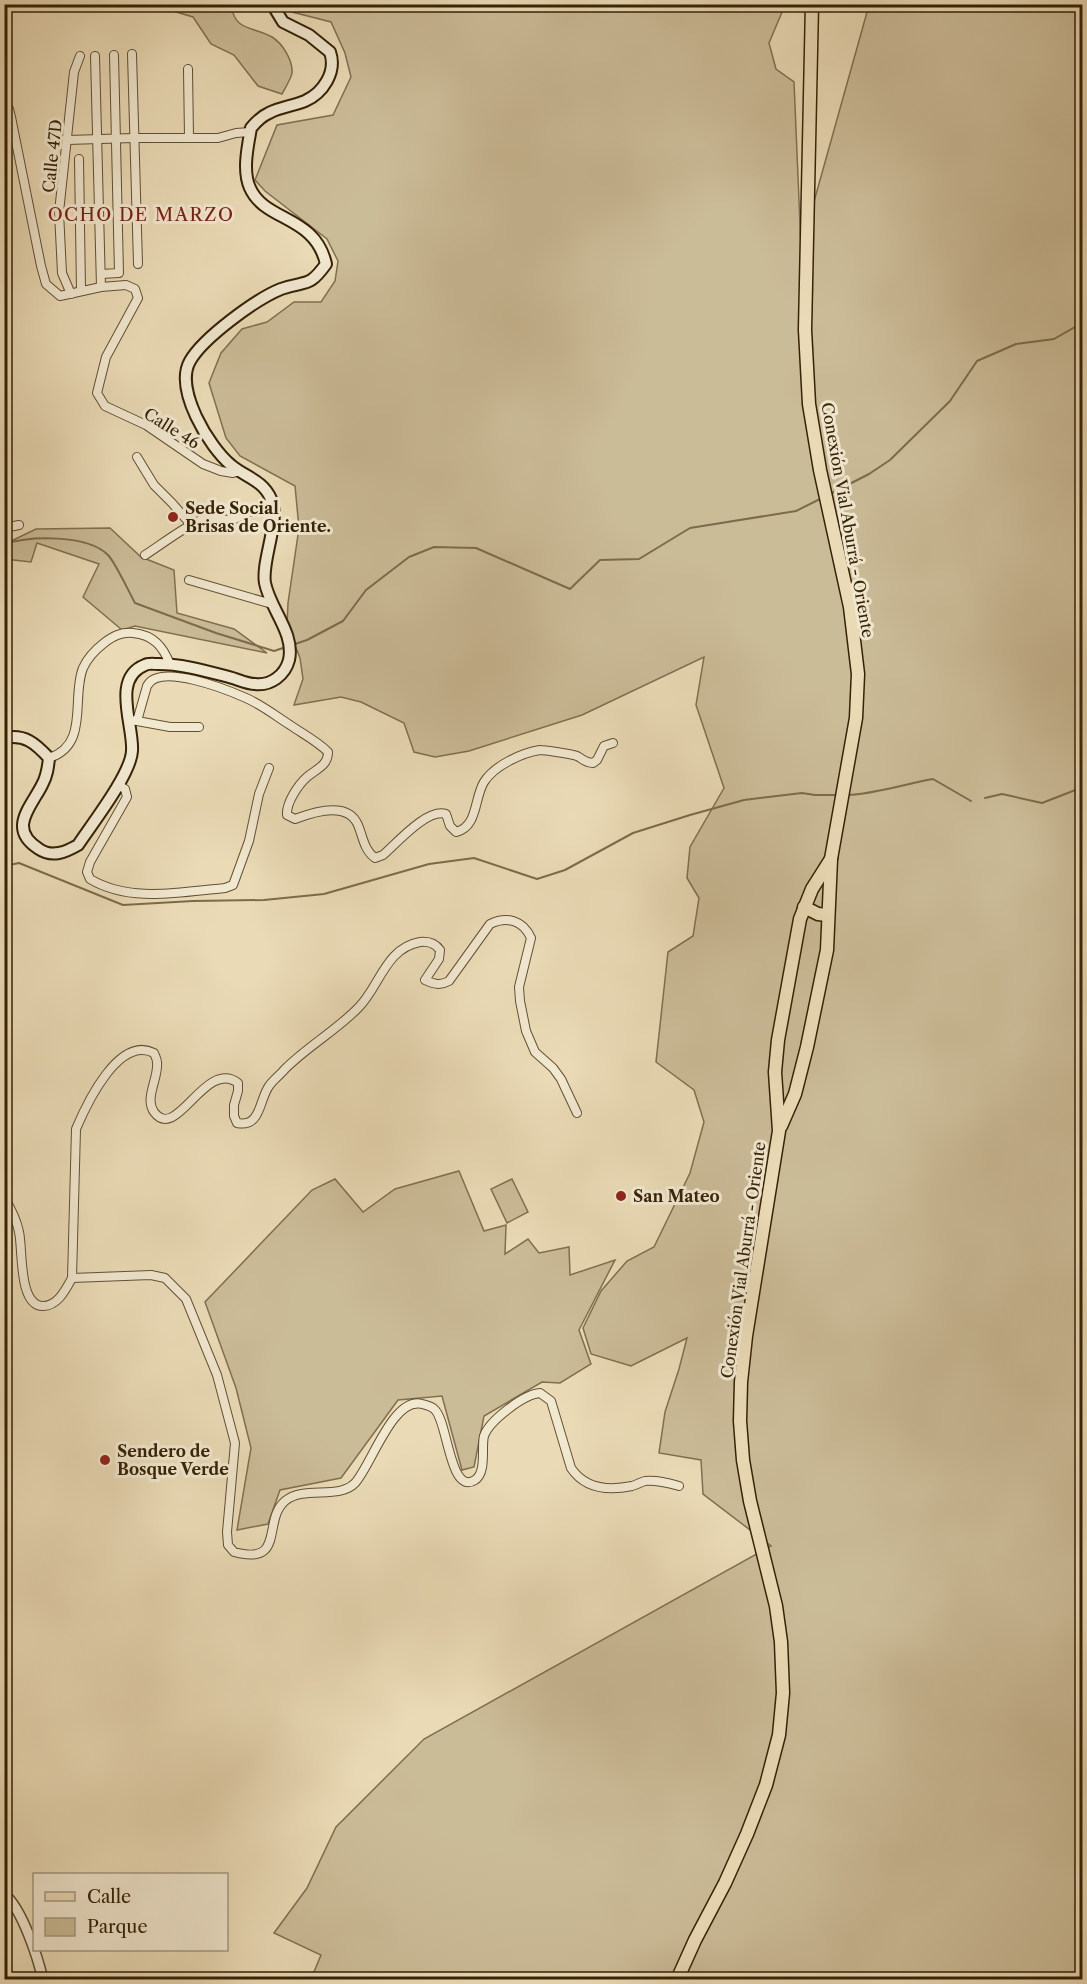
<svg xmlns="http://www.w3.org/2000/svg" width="1087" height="1984" viewBox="0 0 1087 1984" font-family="'Libre Caslon Text',serif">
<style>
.green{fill:#cbbc98;stroke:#806f50;stroke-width:1.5}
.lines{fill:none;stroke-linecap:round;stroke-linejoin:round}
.stream{stroke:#7c6b4c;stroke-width:2}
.minor-casing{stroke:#625033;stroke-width:10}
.tertiary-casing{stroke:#625033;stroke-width:12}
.secondary-casing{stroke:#352207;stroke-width:14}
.primary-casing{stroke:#352207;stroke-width:15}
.minor{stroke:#f1e8d0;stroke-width:8}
.tertiary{stroke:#f1e8d0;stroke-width:9}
.secondary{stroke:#f1e8d0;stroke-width:10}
.primary{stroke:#eadbb6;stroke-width:12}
.poi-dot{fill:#8f2418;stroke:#f1e8d0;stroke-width:2}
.labels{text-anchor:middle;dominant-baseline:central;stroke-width:6;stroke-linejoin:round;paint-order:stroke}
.street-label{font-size:16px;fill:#352207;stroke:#f1e8d0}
.poi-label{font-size:16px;font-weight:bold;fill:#352207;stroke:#f1e8d0;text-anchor:start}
.neighbourhood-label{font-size:18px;letter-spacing:1.5px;fill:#7a1f14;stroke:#f1e8d0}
</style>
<rect width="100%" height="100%" fill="#eadbb6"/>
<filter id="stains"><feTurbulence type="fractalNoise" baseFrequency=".00333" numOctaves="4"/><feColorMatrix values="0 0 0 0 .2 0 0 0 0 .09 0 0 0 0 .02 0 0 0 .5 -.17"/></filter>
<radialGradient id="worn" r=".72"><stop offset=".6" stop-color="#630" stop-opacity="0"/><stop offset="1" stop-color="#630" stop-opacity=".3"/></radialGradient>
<!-- green -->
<g class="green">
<path d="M 153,5 L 231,5 C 235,32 253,26 272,37 C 282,43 293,60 292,73 C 291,79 285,88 282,94 L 258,86 L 234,55 L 211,44 L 193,17 Z"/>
<polygon points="285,5 785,5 769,43 776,69 794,82 801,248 869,5 1082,5 1082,1979 311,1979 321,1955 274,1933 307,1888 336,1827 424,1739 771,1546 703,1494 701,1460 659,1453 665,1412 679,1369 687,1338 631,1366 591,1354 583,1328 601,1291 627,1261 654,1247 690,1173 704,1122 694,1090 656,1062 668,952 693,936 699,898 687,878 690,847 724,788 696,705 704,657 582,715 469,751 435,757 414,752 404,723 361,702 341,697 294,705 303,679 300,658 287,625 288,603 299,528 295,486 240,456 226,438 209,383 221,353 242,329 267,322 294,302 321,302 335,281 338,261 327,239 265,191 255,180 277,125 333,115 351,77 345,53 331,22 292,12"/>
<polygon points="110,528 141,557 174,570 177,613 234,629 267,653 135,626 122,630 83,597 99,564 37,543 31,562 5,559 5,544 36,529"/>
<polygon points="459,1171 484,1231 506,1225 505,1254 528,1239 539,1253 569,1247 570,1275 615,1260 579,1330 591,1364 560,1383 542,1382 484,1416 474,1467 462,1470 442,1396 398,1400 341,1478 280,1490 268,1524 237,1530 251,1448 236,1388 205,1302 312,1190 335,1179 363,1212 395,1189"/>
<polygon points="512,1179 528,1212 507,1223 491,1189"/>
</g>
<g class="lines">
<!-- stream -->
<g class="stream">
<polyline points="830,494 869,474 890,460 950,401 977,361 1016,344 1054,339 1082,323"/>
<path d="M 4,544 C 30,536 87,534 108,555 C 115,562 129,592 135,603 L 216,633 L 274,651 L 286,647"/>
<polyline points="292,645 307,640 343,621 366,590 409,557 434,547 476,548 570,589 600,560 639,559 690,528 796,511 822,498"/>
<path d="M 847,795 C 876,794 904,784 933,779 L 971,801"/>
<polyline points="985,798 1002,794 1042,803 1078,789 1082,791"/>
<polyline points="4,866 19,863 123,905 193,901 264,900 324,894 429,864 474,858 537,879 565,870 633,833 690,815 744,800 802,793 815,795 838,795"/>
</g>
<!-- minor casing -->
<g class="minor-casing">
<g id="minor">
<polyline points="132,54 138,264"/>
<polyline points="95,56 101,287"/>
<polyline points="188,69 189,138"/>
<polyline points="4,104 9,109 11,117 41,266 46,284 60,296 101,287 126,285 135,289 138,298 106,357 97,393 105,406 146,425 203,464 221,471 233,473 240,471"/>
<polyline points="67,140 134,138 218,138 236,133 250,132"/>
<polyline points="79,159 81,290"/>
<polyline points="101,274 119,273 114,55"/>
<polyline points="71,294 62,273 59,212 74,72 80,56"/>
<polyline points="137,457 154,485 172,503 192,526"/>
<polyline points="4,528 19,525"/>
<path d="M 145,555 C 161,545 191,521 209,518 C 218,516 224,521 233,520 L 273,501"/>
<polyline points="189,580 272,604"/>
<path d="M 129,720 L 137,721 L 147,686 C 159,662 228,690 246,698 C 262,705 276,716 290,725 C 303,734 317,741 328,752 C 328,766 316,769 307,777 C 298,785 286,803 287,815 L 295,819 C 313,812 348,801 358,825 C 363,837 364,850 375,858 L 383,855 C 397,843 427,808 446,814 L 450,826 L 456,832 C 478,827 474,798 484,782 C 494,766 521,753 540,750 C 544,750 572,754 577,756 C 583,759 585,763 593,763 L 597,760 L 604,746 L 613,743"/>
<polyline points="137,721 170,727 199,727"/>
<path d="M 49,758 C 90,745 71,697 83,668 C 88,657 95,650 104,643 C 113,636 121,632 133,633 C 154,635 163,647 170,664"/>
<path d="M 118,785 L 125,789 L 127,797 L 90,862 L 87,872 L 90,879 C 130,903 180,892 225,888 L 233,885 L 249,841 L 259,794 L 269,768"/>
<path d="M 4,1197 C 10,1207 17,1220 19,1232 C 23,1248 18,1306 43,1306 C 58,1306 66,1289 72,1278 L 76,1129 C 87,1103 119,1035 154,1053 C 155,1056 157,1059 157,1062 C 159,1078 144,1098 154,1112 C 177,1143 205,1058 238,1083 L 238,1091 L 234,1105 L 234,1116 L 237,1123 C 261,1128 259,1100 269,1086 C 273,1080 280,1075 285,1069 C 308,1046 337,1030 359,1007 C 380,985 386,948 420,942 C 429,941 435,943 440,950 L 439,959 L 425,980 C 434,984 440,986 449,981 L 490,924 C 507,916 523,920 531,938 L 519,987 L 520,1001 L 526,1031 L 535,1052 L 553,1068 L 561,1079 L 577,1113"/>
<path d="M 72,1278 L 151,1275 L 165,1278 L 186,1299 L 217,1375 L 235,1443 L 227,1532 L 228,1545 L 234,1552 C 286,1566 262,1521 285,1501 C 304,1485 339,1500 355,1483 C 371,1466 393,1396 422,1404 C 425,1405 431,1406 434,1409 C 448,1419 449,1496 475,1480 C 487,1472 481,1447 484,1436 C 489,1421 524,1394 540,1393 L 551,1401 L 571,1468 C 585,1489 608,1491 632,1486 C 636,1485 641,1482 645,1481 C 657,1480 668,1483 679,1486"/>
</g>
</g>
<!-- tertiary casing -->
<g class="tertiary-casing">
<path id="tertiary" d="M 4,1894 C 22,1908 38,1958 43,1980"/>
</g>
<!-- secondary casing -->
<g class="secondary-casing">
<path id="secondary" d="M 4,738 C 25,734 35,743 49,758 C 48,768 47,776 42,785 C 31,807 7,829 39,849 C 52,858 66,852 78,845 C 92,824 131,774 132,751 C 134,726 111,678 145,665 C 148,663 154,664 158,664 C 182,664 206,671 229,677 C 237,679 247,684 255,684 C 271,686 285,675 289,660 C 295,633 270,609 265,583 C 261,561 281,520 271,499 C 263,480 245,477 231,465 C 209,447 174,389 190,361 C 203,338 256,299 281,289 C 306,280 308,289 326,264 C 315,215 265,222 250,188 C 242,171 248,145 251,128 C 256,122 262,116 269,113 C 280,107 293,106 305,101 C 323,93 337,72 330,52 L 309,35 L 283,22 L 272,4"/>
</g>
<!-- primary casing -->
<g class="primary-casing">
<g id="primary">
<polyline points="804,907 818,914 827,915"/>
<polyline points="781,1126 795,1094 807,1047 827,950 831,859 856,718 858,674 850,607 820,470 809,404 805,330 812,4"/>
<polyline points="677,1980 695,1940 725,1883 747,1834 766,1785 779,1735 783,1693 781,1642 776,1606 750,1501 743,1460 740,1421 741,1382 746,1336 779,1131 775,1072 778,1040 800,919 812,889 831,859"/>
</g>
</g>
<!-- minor -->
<use href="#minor" class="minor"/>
<!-- tertiary -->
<use href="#tertiary" class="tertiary"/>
<!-- secondary -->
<use href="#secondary" class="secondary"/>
<!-- primary -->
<use href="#primary" class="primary"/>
</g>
<!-- markers -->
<g class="poi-dot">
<circle cx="173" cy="517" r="6"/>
<circle cx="621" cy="1196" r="6"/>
<circle cx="105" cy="1460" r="6"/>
</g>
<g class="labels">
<!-- street labels -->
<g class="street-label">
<text transform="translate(52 156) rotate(-84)">Calle 47D</text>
<text transform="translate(172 428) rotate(32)">Calle 46</text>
<text transform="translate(848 520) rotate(80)">Conexión Vial Aburrá - Oriente</text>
<text transform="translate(743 1260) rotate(-82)">Conexión Vial Aburrá - Oriente</text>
</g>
<!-- poi labels -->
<g class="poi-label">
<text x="185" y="508">Sede Social<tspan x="185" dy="18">Brisas de Oriente.</tspan></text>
<text x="633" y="1196">San Mateo</text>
<text x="117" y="1451">Sendero de<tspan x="117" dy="18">Bosque Verde</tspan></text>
</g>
<!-- neighbourhood labels -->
<g class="neighbourhood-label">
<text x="141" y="215">OCHO DE MARZO</text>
</g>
</g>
<!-- margin -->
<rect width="1087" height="1984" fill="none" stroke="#eadbb6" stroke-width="24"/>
<rect x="6" y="6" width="1075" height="1972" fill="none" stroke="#352207" stroke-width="3"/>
<rect x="12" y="12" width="1063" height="1960" fill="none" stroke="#352207" stroke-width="1.5"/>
<!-- legend -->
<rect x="33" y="1873" width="195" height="78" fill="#f1e8d0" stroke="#a69980" stroke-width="1.5"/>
<rect x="45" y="1892" width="30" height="9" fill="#eadbb6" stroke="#a69980" stroke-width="1.5"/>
<text x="87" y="1903" font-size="18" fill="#352207">Calle</text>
<rect x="45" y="1918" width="30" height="18" fill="#cbbc98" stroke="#a69980" stroke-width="1.5"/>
<text x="87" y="1933" font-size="18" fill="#352207">Parque</text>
<rect width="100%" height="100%" filter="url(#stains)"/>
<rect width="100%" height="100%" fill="url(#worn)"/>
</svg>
